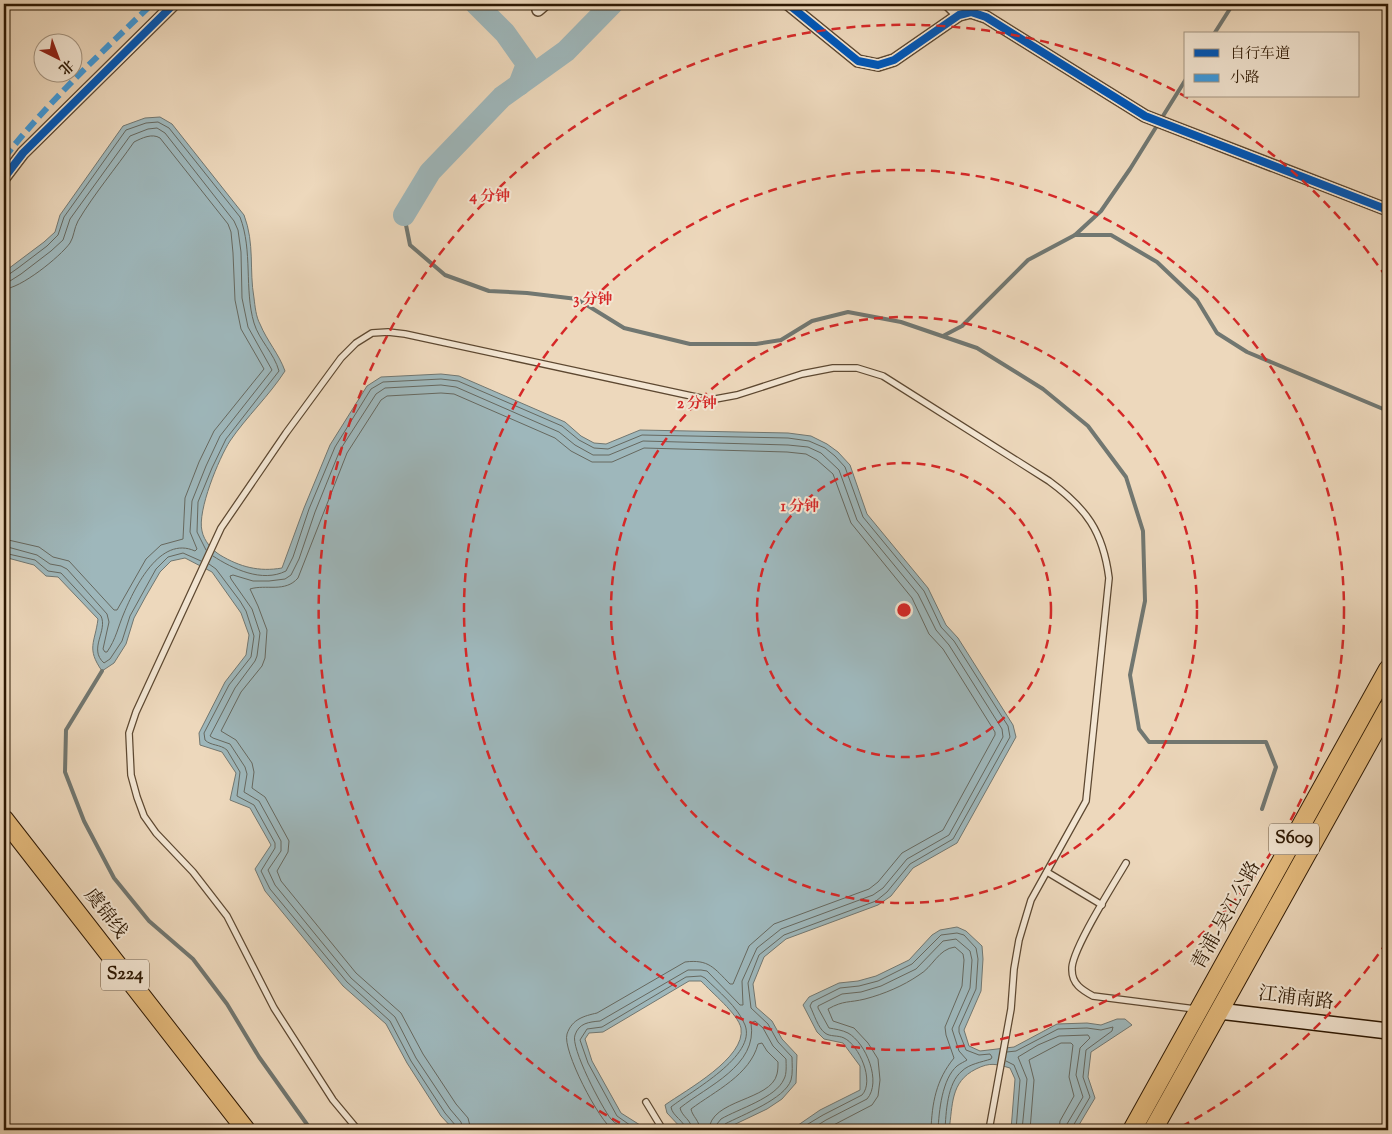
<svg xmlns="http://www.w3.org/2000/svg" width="1392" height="1134" viewBox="0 0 1392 1134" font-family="'Sorts Mill Goudy','Noto Serif SC',serif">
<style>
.water{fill:#9eb7bb;stroke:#717771}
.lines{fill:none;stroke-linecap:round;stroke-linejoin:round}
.shore{stroke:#66685f;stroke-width:1}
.stream{stroke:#717771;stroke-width:4}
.river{stroke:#9eb7bb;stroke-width:22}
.service-casing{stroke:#5d4831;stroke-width:8}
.minor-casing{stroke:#5d4831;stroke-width:14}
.secondary-casing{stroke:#2d1803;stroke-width:18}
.primary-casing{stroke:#2d1803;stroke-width:20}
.service{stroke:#f3e6d3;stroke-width:5.5}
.minor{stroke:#f3e6d3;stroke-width:11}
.secondary{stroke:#f3e6d3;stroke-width:15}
.primary{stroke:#e6bc7e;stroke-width:18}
.quiet{stroke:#3d9add;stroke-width:6;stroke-dasharray:12 6;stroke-linecap:butt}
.cycleway-casing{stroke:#f3e6d3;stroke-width:11}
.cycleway{stroke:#0057b8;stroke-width:8}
.ring{fill:none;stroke:#d62828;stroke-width:2.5;stroke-dasharray:9 6}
.labels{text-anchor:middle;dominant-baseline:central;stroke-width:4;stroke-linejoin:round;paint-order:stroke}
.shield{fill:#f3e6d3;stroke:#685641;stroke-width:1}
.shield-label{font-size:18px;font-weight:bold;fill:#2d1803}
.street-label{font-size:19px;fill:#2d1803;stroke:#f3e6d3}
.centre{fill:#d62828;stroke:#f3e6d3;stroke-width:2.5}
.ring-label{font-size:15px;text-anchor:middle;font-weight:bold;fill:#d62828;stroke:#f3e6d3;stroke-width:4;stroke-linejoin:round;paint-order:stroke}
</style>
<rect width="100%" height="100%" fill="#edd8bc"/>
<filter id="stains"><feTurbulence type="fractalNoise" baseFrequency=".004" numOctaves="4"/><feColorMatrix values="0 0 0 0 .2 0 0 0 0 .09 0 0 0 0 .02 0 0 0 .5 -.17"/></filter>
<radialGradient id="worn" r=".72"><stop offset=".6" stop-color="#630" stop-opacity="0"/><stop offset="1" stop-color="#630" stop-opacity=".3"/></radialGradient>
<!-- water -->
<g class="water">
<path d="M 160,117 L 172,124 L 244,215 C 255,244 249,270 254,298 C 255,306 256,317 260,324 C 267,341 279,354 285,371 C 269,396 247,416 230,441 C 219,458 197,511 202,531 C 204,541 212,550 220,555 C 240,567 259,572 282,568 L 304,508 L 330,445 L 367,386 L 381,377 L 441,374 L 459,376 L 565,422 L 581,436 L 594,443 L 606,444 L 640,430 L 788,433 L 811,436 L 827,444 L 838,452 L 850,465 L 867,514 L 928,588 L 946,625 L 958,638 L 1013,725 L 1016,737 L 957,843 L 913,868 L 891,896 L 878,905 L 786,939 L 764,957 L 753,984 L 756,1007 L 772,1021 L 782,1039 L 797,1055 L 796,1083 L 782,1099 L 767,1109 L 723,1130 L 683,1130 L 667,1113 L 665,1105 C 686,1090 746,1058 741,1028 C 738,1014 711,992 701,981 L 689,981 L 603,1032 L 589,1033 L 585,1039 L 592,1061 L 621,1113 L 640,1125 L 644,1130 L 454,1130 L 441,1116 L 407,1063 L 386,1024 L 343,986 L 265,891 L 255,869 L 271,845 L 250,808 L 230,800 L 236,773 L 222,752 L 200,745 L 199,733 L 225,682 L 246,655 L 249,635 L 241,613 L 212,572 L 185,558 L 171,561 L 160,572 L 146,596 L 134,618 L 126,644 L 114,663 L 102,671 C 86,648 95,643 98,619 L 58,577 L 46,576 L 34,565 L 4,557 L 4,272 L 44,242 L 55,232 L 60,215 L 123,126 L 145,118 Z"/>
<path d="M 957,927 L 966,931 L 982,946 L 983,959 L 981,991 L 964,1030 L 969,1046 L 980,1051 L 1014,1047 L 1057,1024 L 1087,1023 L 1101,1025 L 1117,1019 L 1125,1019 L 1132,1025 L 1091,1052 L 1088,1077 L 1095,1098 L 1076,1130 L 1011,1130 L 1015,1079 L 1010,1068 C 996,1064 990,1062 976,1069 C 950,1082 953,1105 949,1130 L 791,1130 L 820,1110 L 860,1090 L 860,1066 L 843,1043 L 824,1039 L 817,1032 L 803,1005 L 809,997 L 839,983 L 858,981 L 876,976 L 909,960 L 932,935 L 940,930 Z"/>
</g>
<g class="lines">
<!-- shore -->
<g class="shore">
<path d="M 4,275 L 8,275 L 18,268 L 47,246 L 58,235 L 64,217 L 126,130 L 146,123 L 158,122 L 169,128 L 240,217 C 253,251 244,289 254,323 C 259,340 274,353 279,371 L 226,439 L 212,468 L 198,502 L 197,532 L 206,550"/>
<path d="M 4,282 L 10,281 L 21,274 L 51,251 L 63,240 L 70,219 L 130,136 L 148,129 L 157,128 L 165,133 L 234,221 L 238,230 L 241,252 L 242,298 L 248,327 L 272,370 L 220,436 L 206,466 L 192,501 L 190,532 L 197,549 L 195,551 C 160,535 135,587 124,613 C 118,627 116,639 107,652 L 105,652 L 103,649 L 109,622 L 107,614 L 67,569 L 61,566 L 50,564 L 37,555 L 4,546"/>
<path d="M 4,289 C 20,289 60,257 70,243 C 74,237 74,228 78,221 C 94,194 116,168 134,142 C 142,138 152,133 160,138 L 228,224 L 231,232 L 233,253 L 235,300 L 241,329 L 264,369 L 214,431 L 199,462 L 185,498 L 183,539 L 161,545 L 146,559 L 117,610 L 114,610 L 69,561 L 53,557 L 39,547 L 4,539"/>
<path d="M 4,553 L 35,560 L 48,571 L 61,573 L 101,616 C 108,631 88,649 104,663 L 110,659 L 122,641 L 130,616 L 156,569 L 168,557 L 183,553 L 201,561"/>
<path d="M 213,556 C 233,569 262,583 286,571 L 293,557 L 309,509 L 335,447 L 371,389 L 383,382 L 441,379 L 458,381 L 562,426 L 579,440 L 594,448 L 608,449 L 642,435 L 788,438 L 809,441 L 825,448 L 835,456 L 845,467 L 863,517 L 924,591 L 941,627 L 954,641 L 1008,726 L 1010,737 L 953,839 L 910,864 L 887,892 L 876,901 L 784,935 L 759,955 L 748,983 L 751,1008 L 768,1024 L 778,1042 L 792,1057 C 792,1063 793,1074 791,1080 C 785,1099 742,1115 725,1124 L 723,1130"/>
<path d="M 209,564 L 216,569 L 240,601 L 246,611 L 254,636 L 251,657 L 229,685 L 204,733 L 205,740 C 211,746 220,744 227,750 L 240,772 L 237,796 L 254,805 L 275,843 L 275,848 L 261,871 L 270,889 L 347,982 L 390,1021 L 411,1061 L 445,1113 L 456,1126 L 457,1130"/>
<polyline points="1007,1052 1016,1051 1058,1029 1087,1028 1101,1030 1113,1027 1112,1031 1086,1050 1083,1077 1090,1097 1073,1126 1072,1130"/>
<polyline points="1006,1061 1014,1065 1020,1080 1016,1130"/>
<path d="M 463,1130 L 461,1122 L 450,1109 L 416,1058 L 395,1017 L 351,978 L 275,885 L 268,870 L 281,851 L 281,841 L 259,801 L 244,792 L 247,774 L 245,767 L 230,744 L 213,738 L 210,736 L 235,688 L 255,661 L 257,656 L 260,633 L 252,609 L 231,579 L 230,576 L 233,575 L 253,581 L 269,581 L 285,579 L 291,575 L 299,559 L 315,512 L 340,450 L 376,394 L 385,388 L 441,385 L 456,387 L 559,432 L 575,445 L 593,455 L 609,455 L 643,441 L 788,445 L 808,447 L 821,453 L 839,470 L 857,520 L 918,594 L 936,630 L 949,645 L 1002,729 L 1003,737 L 949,835 L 907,859 L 883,888 L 873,895 L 781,929 L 757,948 L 742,981 L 743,1005 L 740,1005 L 707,971 L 701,970 L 688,970 L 600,1021 C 589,1022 579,1023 575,1035 C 570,1047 602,1108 611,1119 C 615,1124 622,1127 627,1130"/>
<path d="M 471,1130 L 468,1118 L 456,1104 L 423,1054 L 401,1013 L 356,973 L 281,881 L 277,871 L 288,852 L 289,841 L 265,797 L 252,788 L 254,772 L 252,763 L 236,740 L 221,731 L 241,692 L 262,666 L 265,658 L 267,630 L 258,606 L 250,589 C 266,584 285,593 298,578 L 347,453 L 381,400 L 387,396 L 441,393 L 454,394 L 555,438 L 571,451 L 592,462 L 612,462 L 644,448 L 787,452 L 806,454 L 817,460 L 833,474 L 851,523 L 912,598 L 929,634 L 943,649 L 995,732 L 995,735 L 943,830 L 902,853 L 878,882 L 869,889 L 774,924 L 749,946 L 733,984 L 730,984 C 714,968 709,959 685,962 L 597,1013 C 584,1016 572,1019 567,1034 C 562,1050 599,1121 613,1130"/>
<path d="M 637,1130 L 617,1116 L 588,1063 L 580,1040 L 587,1029 L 602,1027 L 686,977 L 701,976 L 705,978 C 718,991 738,1007 745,1025 C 757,1056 691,1091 671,1107 C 672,1116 685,1121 686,1130"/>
<path d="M 692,1130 C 692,1120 682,1117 680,1108 C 707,1086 758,1066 751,1023 L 755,1021 L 763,1028 L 773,1046 L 786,1059 C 786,1064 787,1074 784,1079 C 776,1098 738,1109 721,1119 L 717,1124 L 716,1130"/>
<path d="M 700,1130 C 700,1121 692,1116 691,1109 C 715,1091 750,1075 758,1044 L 762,1043 L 767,1051 L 778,1062 C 778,1066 778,1070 777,1074 C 771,1101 710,1099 709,1130"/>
<path d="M 798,1130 L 823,1115 L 862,1095 C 875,1081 859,1045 844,1038 C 838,1035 830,1037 825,1033 C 818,1028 814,1014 810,1006 L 812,1002 L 840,988 L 859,986 L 878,981 L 912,964 L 941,935 L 957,933 L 964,935 L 976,948 L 978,959 L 976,989 L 959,1027 L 959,1032 L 966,1050 L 979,1055 L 990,1054 L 992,1057 L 991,1059 C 982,1062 969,1064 962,1071 C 947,1083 946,1113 945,1130"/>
<path d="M 810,1130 L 826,1120 L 867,1099 C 882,1082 866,1043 848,1033 C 842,1030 835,1029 829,1028 L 818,1008 L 818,1006 L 842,994 L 861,992 L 881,986 L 916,969 L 943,941 L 956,939 L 970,951 L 972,960 L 970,988 L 952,1029 L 959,1051 L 967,1060 C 964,1062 961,1063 957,1066 C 942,1079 939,1111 938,1130"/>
<path d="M 824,1130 L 872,1105 L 878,1096 L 880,1080 L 878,1059 L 868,1043 L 854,1028 L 833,1021 L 828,1009 C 844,1000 849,1003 865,999 C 884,994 903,986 919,975 C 933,967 938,949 955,947 L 963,954 L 964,960 L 962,986 L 945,1027 L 946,1035 L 954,1058 C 936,1080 932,1103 931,1130"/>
<polyline points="1022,1130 1027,1079 1018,1057 1038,1045 1059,1036 1088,1035 1090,1038 1080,1048 1076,1075 1083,1097 1067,1124 1066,1130"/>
<polyline points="1030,1130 1034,1080 1029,1060 1061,1043 1071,1043 1073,1045 1069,1077 1074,1096 1060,1121 1059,1130"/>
</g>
<!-- stream -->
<g class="stream">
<polyline points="1214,34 1233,4"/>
<polyline points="404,215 410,245 445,275 489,291 527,293 577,299 624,328 690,344 756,344 781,340 812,321 848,312 901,322 977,348 1043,389 1088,426 1126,477 1143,531 1145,601 1130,675 1139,729 1149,742 1266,742 1276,767 1262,809"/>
<polyline points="1075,235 1101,211 1130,169 1186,79"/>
<polyline points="943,336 962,326 1028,260 1075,235 1111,235 1157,262 1197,300 1217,333 1247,352 1388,411"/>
<polyline points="102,671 66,730 65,772 84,821 114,878 149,921 193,959 227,1004 259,1057 311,1130"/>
</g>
<!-- river -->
<g class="river">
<polyline points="476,4 505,33 527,64 519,85"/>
<polyline points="404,215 430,172 502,97 566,51 612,4"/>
</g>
<!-- service casing -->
<g class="service-casing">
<g id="service">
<path d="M 1126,863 C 1115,882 1070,952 1072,970 C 1072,984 1082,990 1093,996 L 1195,1009"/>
<polyline points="1047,872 1102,905"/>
<polyline points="646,1102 663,1130"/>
<path d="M 358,1130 L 333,1100 L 274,1008 L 227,916 L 193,872 L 156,833 L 144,816 L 137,797 L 131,775 L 129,733 L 136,712 L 221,528 L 286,433 L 341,358 L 356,343 L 372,333 L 388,332 L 405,334 L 710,400 L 737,395 L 802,374 L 833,368 L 857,368 L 883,376 L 1049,481 C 1086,508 1103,531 1109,578 L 1086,801 L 1031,900 L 1019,940 L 1014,969 L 1011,1009 L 989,1130"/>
</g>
</g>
<!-- minor casing -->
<g class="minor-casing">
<g id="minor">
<polyline points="788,4 858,61 878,65 894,60 959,15 971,12 986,17 1145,116 1388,210"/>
<polyline points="948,4 959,15"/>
<polyline points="538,10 545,4"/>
<polyline points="4,178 23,153 174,4"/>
</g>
</g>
<!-- secondary casing -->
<g class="secondary-casing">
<polyline id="secondary" points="1219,1011 1388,1031"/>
</g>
<!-- primary casing -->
<g class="primary-casing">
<g id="primary">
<polyline points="4,819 246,1130"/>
<polyline points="1132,1130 1388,669"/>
<polyline points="1153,1130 1388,708"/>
</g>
</g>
<!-- service -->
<use href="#service" class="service"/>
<!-- minor -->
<use href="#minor" class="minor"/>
<!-- secondary -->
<use href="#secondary" class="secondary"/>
<!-- primary -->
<use href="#primary" class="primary"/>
<!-- quiet -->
<path class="quiet" d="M 4,158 C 48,102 101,53 152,4"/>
<!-- cycleway casing -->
<g class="cycleway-casing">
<g id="cycleway">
<polyline points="788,4 858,61 878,65 894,60 959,15 971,12 986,17 1145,116 1388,210"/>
<polyline points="4,178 23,153 174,4"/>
</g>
</g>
<!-- cycleway -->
<use href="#cycleway" class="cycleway"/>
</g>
<!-- distance rings -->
<g class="ring">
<circle cx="904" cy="610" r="147"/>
<circle cx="904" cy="610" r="293"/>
<circle cx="904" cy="610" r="440"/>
<path d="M1387 942A586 586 0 0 1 1175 1130M633 1130A586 586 0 1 1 1387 278"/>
</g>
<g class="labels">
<!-- shield labels -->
<g class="shield">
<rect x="1269" y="823.5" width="50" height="31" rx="4"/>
<rect x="101" y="959.5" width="48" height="31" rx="4"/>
</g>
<g class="shield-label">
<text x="1294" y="839">S609</text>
<text x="125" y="975">S224</text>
</g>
<!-- street labels -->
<g class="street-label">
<text transform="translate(105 914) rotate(52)">虞锦线</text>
<text transform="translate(1227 916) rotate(-61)">青浦-吴江公路</text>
<text transform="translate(1296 999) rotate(7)">江浦南路</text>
</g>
</g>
<circle cx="904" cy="610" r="8" class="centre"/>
<g class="ring-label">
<text x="490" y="201">4 分钟</text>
<text x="593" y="304">3 分钟</text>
<text x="697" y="408">2 分钟</text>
<text x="800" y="511">1 分钟</text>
</g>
<!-- margin -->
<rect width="1392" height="1134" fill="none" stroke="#edd8bc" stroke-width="20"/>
<rect x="5" y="5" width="1382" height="1124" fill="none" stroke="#2d1803" stroke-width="2.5"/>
<rect x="10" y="10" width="1372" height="1114" fill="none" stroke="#2d1803"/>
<!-- legend -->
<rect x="1184" y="32" width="175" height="65" fill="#f3e6d3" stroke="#a49480"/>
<rect x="1194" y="49" width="25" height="8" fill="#0057b8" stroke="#a49480"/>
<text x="1230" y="58" font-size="15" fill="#2d1803">自行车道</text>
<rect x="1194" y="74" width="25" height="8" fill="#3d9add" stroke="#a49480"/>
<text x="1230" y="82" font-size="15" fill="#2d1803">小路</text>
<!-- north arrow -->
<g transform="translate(58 58) rotate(138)"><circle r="24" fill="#f3e6d3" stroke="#a49480"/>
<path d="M0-4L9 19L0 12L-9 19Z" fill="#8f2418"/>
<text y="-8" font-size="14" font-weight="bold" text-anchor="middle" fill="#2d1803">北</text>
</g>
<rect width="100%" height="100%" filter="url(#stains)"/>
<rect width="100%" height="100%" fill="url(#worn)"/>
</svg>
